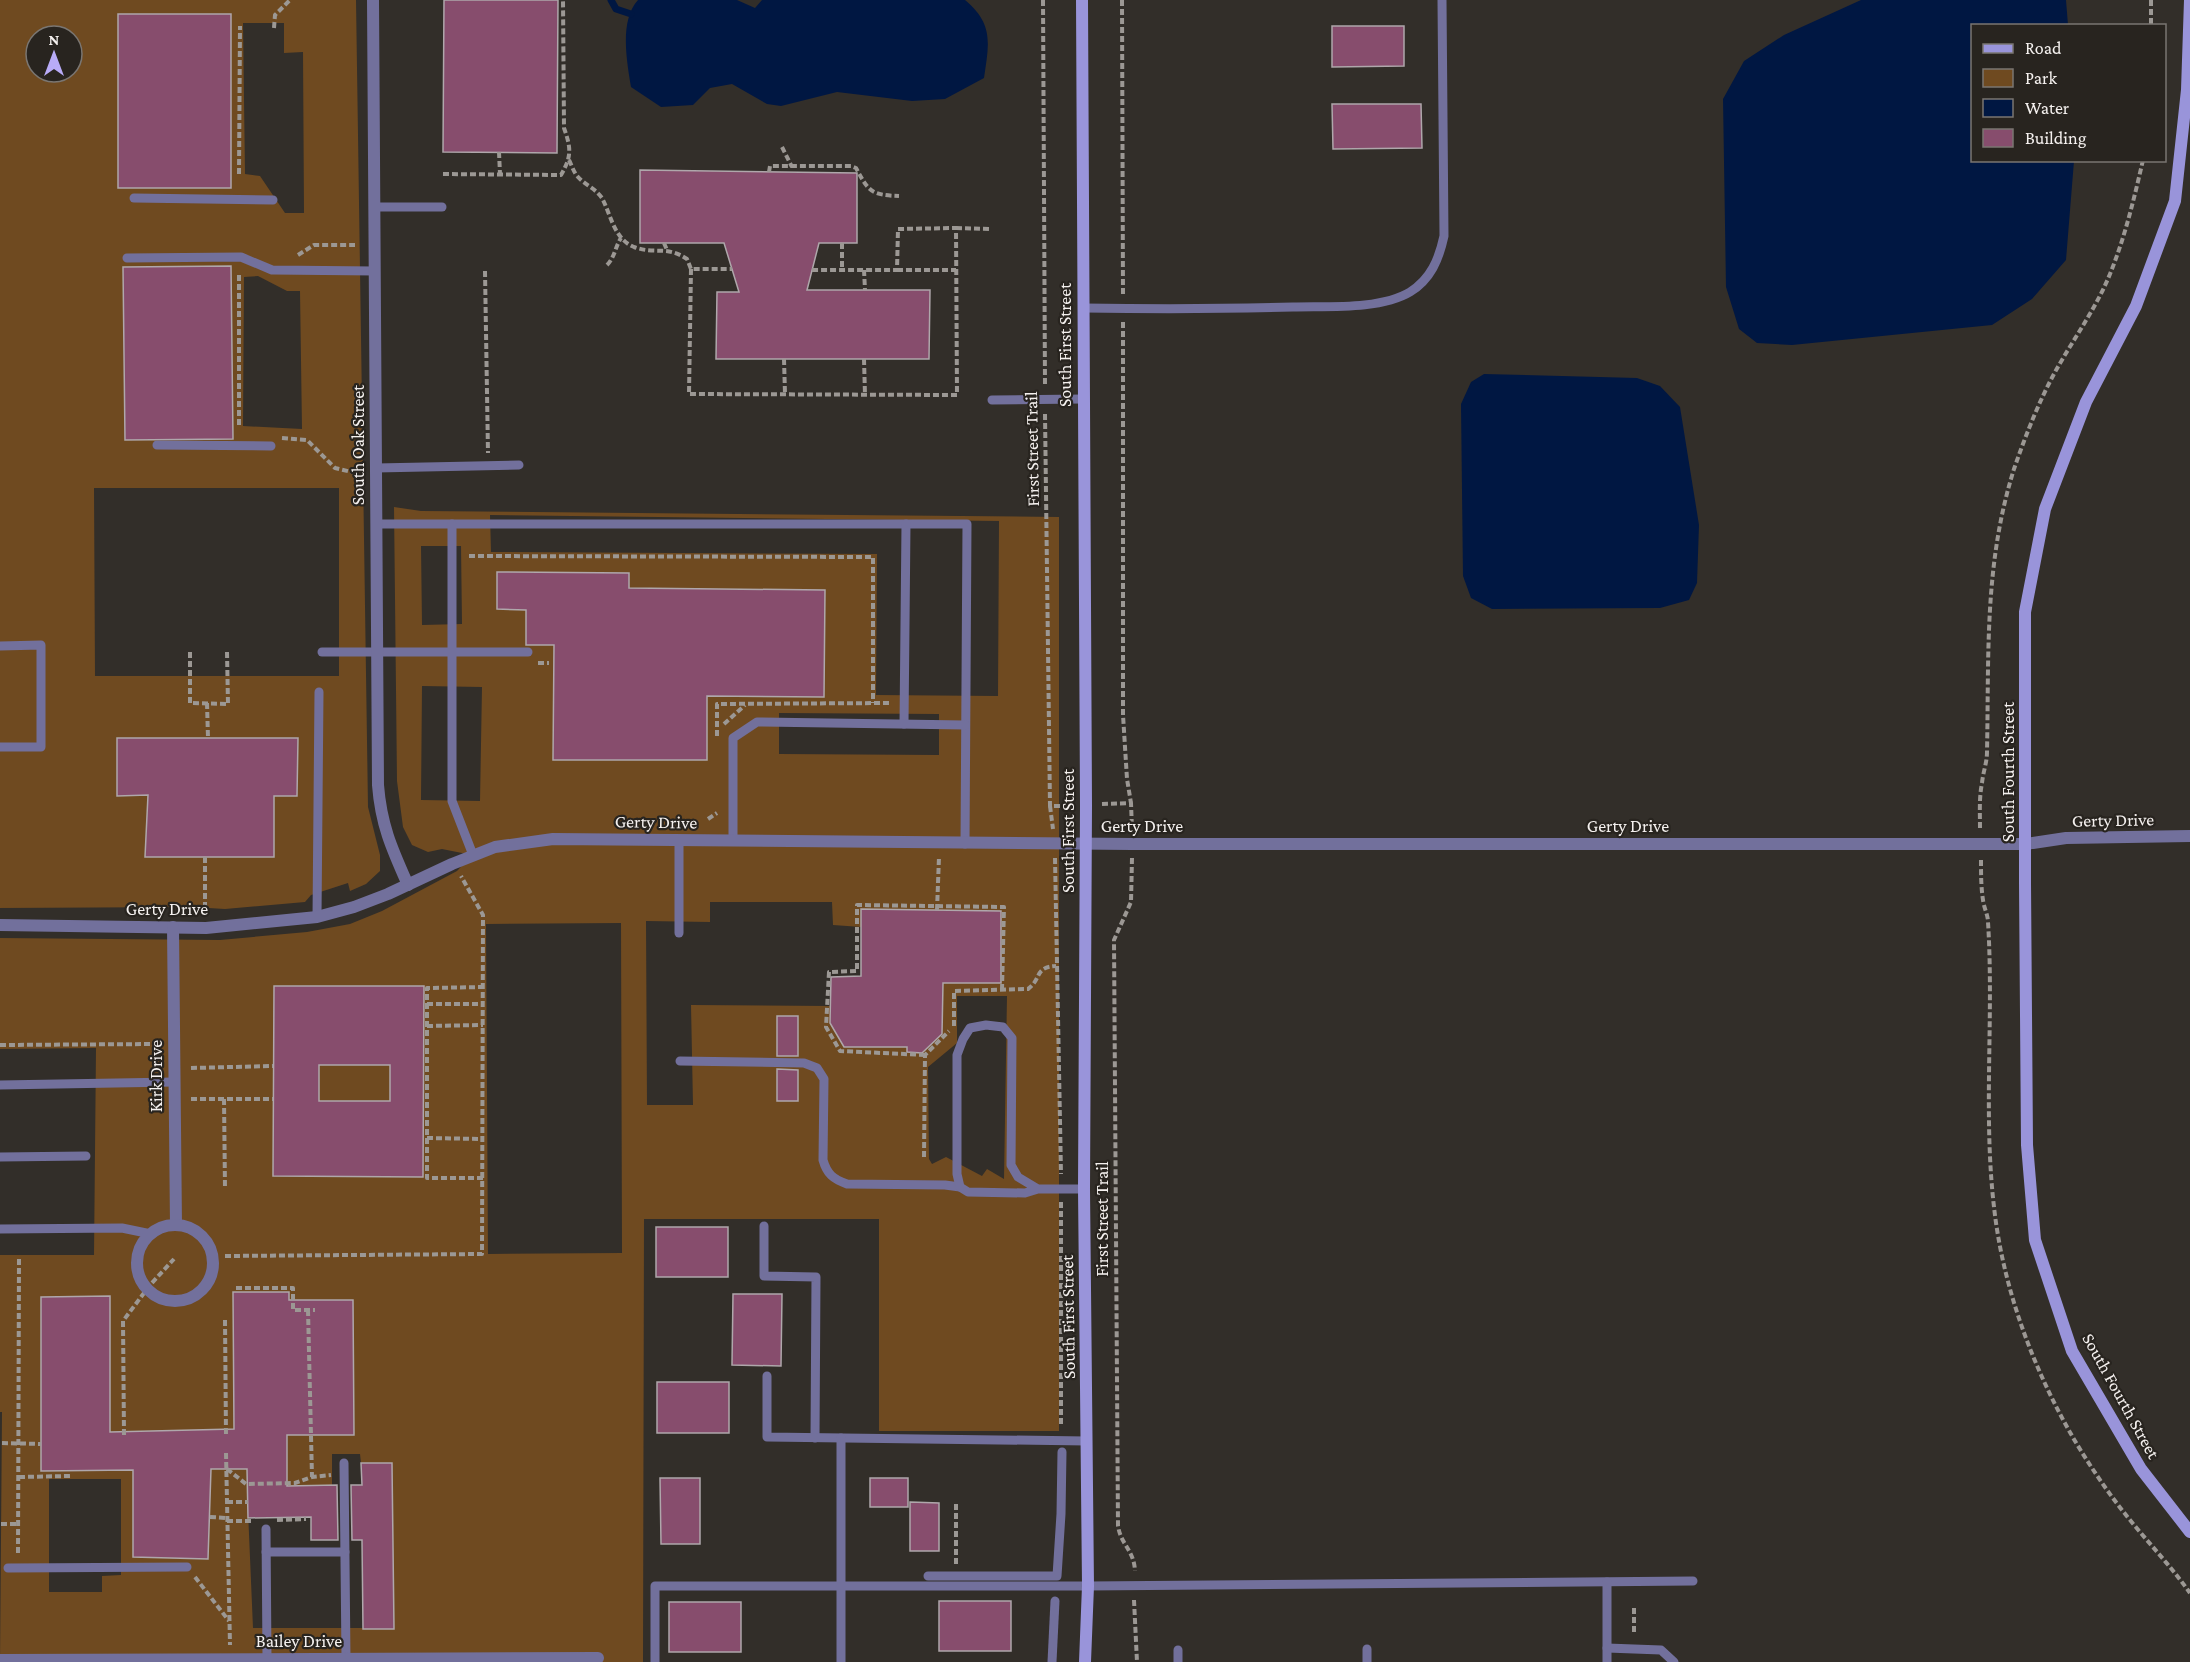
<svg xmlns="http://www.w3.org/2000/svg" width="2190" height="1662" viewBox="0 0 2190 1662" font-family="'Crimson Pro',serif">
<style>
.green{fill:#6f4a20;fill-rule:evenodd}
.water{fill:#001742}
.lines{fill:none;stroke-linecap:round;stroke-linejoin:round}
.stream{stroke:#001742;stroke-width:7}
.building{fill:#874d6d;stroke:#afa7ab;stroke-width:1.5;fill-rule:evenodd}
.path{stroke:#9c9894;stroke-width:4;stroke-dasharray:6 3;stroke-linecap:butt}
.lane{stroke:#72709c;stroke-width:9}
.street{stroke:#72709c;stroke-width:12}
.secondary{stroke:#9994da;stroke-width:12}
.labels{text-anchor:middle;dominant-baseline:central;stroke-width:4.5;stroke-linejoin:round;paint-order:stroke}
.street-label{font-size:18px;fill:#f5f1ef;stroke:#28241f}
</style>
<rect width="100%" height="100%" fill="#322e29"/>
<!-- green -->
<g class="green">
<path d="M 0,0 L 356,0 L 368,807 L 380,855 L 380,871 L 366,884 L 350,891 L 348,883 L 311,895 L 305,902 L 225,909 L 192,907 L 0,908 ZM 243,23 L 284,23 L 284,53 L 303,52 L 304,213 L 285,213 L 260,176 L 245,174 ZM 36,36 L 72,36 L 72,72 L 36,72 ZM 258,276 L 287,291 L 300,291 L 302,429 L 243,426 L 244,277 ZM 94,488 L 339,488 L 339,676 L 95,676 ZM 117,738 L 298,738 L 297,796 L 117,795 Z"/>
<path d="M 394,507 L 421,511 L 1059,517 L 1059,1431 L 879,1431 L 879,1219 L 644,1219 L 643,1662 L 0,1662 L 2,1412 L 0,1412 L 0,1255 L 94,1255 L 96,1048 L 0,1049 L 0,938 L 220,940 L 307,932 L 350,924 L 382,911 L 457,871 L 472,855 L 442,849 L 428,852 L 412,845 L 403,827 L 397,781 ZM 490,515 L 999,521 L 998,696 L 876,695 L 877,554 L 491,552 ZM 421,546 L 461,546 L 462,624 L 422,625 ZM 497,572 L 629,573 L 629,607 L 707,696 L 706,760 L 553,760 L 554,645 L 526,645 L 526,610 L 497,609 ZM 422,686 L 482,687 L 480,801 L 421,800 ZM 779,713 L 939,714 L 939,755 L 779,754 ZM 710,902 L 832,902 L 833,925 L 861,927 L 861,909 L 1001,911 L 1001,983 L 943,983 L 942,1034 L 922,1053 L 907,1052 L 907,1047 L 844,1047 L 830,1023 L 830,1006 L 691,1005 L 693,1105 L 647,1105 L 646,921 L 710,922 ZM 621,923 L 622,1253 L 488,1254 L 486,924 ZM 274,986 L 423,986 L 422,1177 L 273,1176 ZM 957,996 L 1007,996 L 1004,1179 L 987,1169 L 982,1176 L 946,1157 L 932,1164 L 929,1159 L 928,1067 L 957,1043 ZM 233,1293 L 289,1293 L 287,1468 L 211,1453 L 208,1559 L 134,1557 L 133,1452 L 109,1470 L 41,1471 L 41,1297 L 110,1296 L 110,1436 L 235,1435 ZM 332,1454 L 360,1454 L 361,1463 L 392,1463 L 393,1628 L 253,1628 L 247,1487 L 332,1485 ZM 49,1479 L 121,1479 L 121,1575 L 102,1576 L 102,1592 L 49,1592 Z"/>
<rect x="319" y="1065" width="71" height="36"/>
</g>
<!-- water -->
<g class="water">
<path d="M 638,0 L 737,0 L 755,8 L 762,0 L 965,0 C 994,24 989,44 984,78 L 945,99 L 912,101 L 837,92 L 781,106 L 767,104 L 732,84 L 710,88 L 693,105 L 661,107 L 631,87 C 627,62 619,21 638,0 Z"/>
<polygon points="1861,0 2066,0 2068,25 1972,26 1972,160 2074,161 2066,260 2032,299 1992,325 1792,345 1757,343 1739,329 1726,287 1723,99 1744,61 1784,35"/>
<polygon points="1484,374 1637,378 1660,386 1680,407 1699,525 1697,583 1689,600 1660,608 1492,609 1471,598 1463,576 1461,404 1471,382"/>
</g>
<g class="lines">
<!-- stream -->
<polyline class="stream" points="611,0 616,9 631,14"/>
</g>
<!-- building -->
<g class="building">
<polygon points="444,0 558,0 557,153 443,152"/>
<rect x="118" y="14" width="113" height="174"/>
<polygon points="1332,26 1404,26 1404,66 1332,67"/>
<polygon points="1332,104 1421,104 1422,148 1333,149"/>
<polygon points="640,170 857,173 857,243 819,243 807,290 930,290 929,359 716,359 717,292 739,292 724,243 640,243"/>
<polygon points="231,266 233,439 125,440 123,267"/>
<polygon points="497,572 629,573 629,588 825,590 824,697 707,696 707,760 553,760 554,645 526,645 526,610 497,609"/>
<polygon points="117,738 298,738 297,796 274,796 274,857 145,857 148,795 117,796"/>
<polygon points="861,909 1001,911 1001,983 943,983 942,1034 922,1053 907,1052 907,1047 844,1047 830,1023 831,977 861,976"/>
<path d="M 274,986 L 424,986 L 423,1177 L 273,1176 ZM 319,1065 L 390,1065 L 390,1101 L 319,1101 Z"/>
<rect x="777" y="1016" width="21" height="40"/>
<polygon points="777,1069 798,1070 798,1101 777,1101"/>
<rect x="656" y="1227" width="72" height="50"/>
<polygon points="233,1292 289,1292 289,1300 353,1300 354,1435 287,1435 287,1486 337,1485 338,1540 311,1540 311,1517 248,1518 247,1469 211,1469 208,1559 133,1557 133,1470 41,1471 41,1297 110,1296 110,1432 234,1429"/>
<polygon points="733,1294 782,1294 781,1366 732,1365"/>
<rect x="657" y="1382" width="72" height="51"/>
<polygon points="361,1463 392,1463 394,1629 363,1629 362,1540 352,1540 351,1485 362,1485"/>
<polygon points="660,1478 700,1478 700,1544 661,1544"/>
<rect x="870" y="1478" width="38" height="29"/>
<polygon points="910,1502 939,1503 939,1551 910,1551"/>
<rect x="939" y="1601" width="72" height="50"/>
<rect x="669" y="1602" width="72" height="50"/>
</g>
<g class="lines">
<!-- path -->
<g class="path">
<polyline points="1043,0 1045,385"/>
<polyline points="1122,0 1123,296"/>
<polyline points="2151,0 2151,26"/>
<polyline points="274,28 275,15 290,0"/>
<polyline points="782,147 792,167"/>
<polyline points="499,152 500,174"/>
<path d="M 569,160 C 572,166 574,173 578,177 C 585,185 595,188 602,198 C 611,215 614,239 634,247 C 656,255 666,245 687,259 L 691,269 L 732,269"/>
<path d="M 769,172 L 770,166 L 851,166 L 856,168 C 869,192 871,195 899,196"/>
<polyline points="239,174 240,26"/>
<path d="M 443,174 L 561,175 C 572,156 571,148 564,128 L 563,0"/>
<polyline points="956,228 990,229"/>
<polyline points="664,243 667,250"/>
<polyline points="842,243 842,270"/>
<polyline points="298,255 314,245 355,245"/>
<path d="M 607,265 C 615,257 615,247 621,238"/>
<polyline points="691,269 689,394 957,395 956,228 898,229 897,270 812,270"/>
<polyline points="864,270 865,290"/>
<polyline points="897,270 956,270"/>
<polyline points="485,271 488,453"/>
<polyline points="239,275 239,426"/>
<polyline points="1123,322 1123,715 1127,779 1131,803"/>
<polyline points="784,359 785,394"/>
<polyline points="864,359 865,395"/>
<polyline points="1045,414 1050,806 1070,806"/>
<polyline points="282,438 307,440 335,468 356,473"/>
<polyline points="469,556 873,557 873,703"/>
<polyline points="190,652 190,703 228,704 227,652"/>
<polyline points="538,663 549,663"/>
<polyline points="207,703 208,738"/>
<polyline points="724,724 745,705"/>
<polyline points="717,736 717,704 890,703"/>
<polyline points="1102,804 1131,803 1132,829"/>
<polyline points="1050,806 1053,829"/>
<polyline points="708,819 717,813"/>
<path d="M 1980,828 C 1980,813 1979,798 1982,783 C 1983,772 1987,763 1987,752 C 1989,654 1984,564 2014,469 C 2026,434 2041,396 2059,365 C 2077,334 2097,306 2110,274 C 2125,237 2134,199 2143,160"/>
<polyline points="205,857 205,912"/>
<polyline points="1055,858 1061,1174"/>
<path d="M 1132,858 L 1131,902 L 1114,940 L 1118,1526 C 1121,1545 1134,1550 1135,1571"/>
<path d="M 1981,860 C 1981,874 1981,887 1983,900 C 1984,908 1988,915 1988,922 C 1994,1017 1983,1113 1994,1207 C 2003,1289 2034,1371 2075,1441 C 2093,1471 2113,1500 2135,1526 C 2154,1549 2173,1569 2190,1593"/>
<polyline points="937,910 939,857"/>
<polyline points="427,1004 484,1004"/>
<polyline points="427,1026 483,1025"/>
<path d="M 954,1026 L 954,991 L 1028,989 C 1042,979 1034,967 1056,966"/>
<polyline points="0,1045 158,1044"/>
<polyline points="925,1055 840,1051 826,1027 829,972 857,971 857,905 1004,907 1002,990"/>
<polyline points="191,1068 273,1066"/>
<polyline points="191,1099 273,1099"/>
<polyline points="224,1099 225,1188"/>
<polyline points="427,1138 483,1139"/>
<polyline points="924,1157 925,1055 949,1031"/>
<polyline points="483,1178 427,1178 427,988 484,987"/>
<polyline points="1061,1202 1061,1426"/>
<polyline points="225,1256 482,1254 483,915 461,876"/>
<polyline points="236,1288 293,1288 293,1310 315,1310"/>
<polyline points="308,1310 312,1477"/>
<polyline points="225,1320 226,1435"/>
<polyline points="124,1435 123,1321 150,1285 174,1259"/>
<polyline points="2,1443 41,1444"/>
<polyline points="226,1453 230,1645"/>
<polyline points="227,1469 246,1484 295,1483 312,1477 331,1475"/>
<polyline points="19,1477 70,1476"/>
<polyline points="227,1502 248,1502"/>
<polyline points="210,1517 227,1518"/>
<polyline points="277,1520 306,1519"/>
<polyline points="227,1521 254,1521"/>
<polyline points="1,1524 19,1524"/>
<polyline points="18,1553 19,1259"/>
<polyline points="956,1564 956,1501"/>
<polyline points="195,1577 229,1621"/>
<polyline points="1134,1600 1137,1662"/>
<polyline points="1634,1608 1634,1633"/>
</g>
<!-- lane -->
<g class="lane">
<polyline points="134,198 273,200"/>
<polyline points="375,207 442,207"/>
<polyline points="127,258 241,257 272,270 375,271"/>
<path d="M 1084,308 C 1153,309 1223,309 1293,307 C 1327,306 1380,310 1410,292 C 1431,279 1439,259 1444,236 L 1442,0"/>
<polyline points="992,400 1083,399"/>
<polyline points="157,445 271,446"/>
<polyline points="376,468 519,465"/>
<polyline points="377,524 967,524 965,844"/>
<polyline points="452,524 452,801 473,855"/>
<polyline points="0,646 41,645 41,747 0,747"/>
<polyline points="322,652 528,652"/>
<polyline points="904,724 906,524"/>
<polyline points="679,840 679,933"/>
<polyline points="733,841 733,738 757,722 965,725"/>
<polyline points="317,917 319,692"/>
<path d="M 680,1061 L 804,1063 L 817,1068 L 824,1079 L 823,1160 C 827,1174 833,1179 847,1184 L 945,1185 L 960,1187"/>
<polyline points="0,1085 174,1082"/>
<polyline points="0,1157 86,1156"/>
<polyline points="1038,1189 1018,1177 1011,1165 1012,1038 1003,1027 986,1025 970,1028 963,1039 957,1055 957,1174 960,1187 968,1192 1025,1193 1038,1189 1084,1189"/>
<polyline points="764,1226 764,1276 816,1277 815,1438"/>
<polyline points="0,1229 122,1228 151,1234"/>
<polyline points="767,1376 767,1437 1087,1441"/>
<polyline points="841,1438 841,1662"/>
<polyline points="344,1463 346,1659"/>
<polyline points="266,1529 267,1659"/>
<polyline points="266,1552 345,1552"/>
<polyline points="8,1568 187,1567"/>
<polyline points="928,1576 1057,1576 1061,1514 1062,1452"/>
<polyline points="1607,1648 1661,1650 1674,1662"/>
<polyline points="1367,1649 1367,1662"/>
<polyline points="655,1662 655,1586 1088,1586 1693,1581"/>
<polyline points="1052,1662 1055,1601"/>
<polyline points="1178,1662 1178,1650"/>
<polyline points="1607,1662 1607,1582"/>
</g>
<!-- street -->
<g class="street">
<path d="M 373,0 L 378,785 C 381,825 392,849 408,885"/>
<polyline points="0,925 206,928 317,917 354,907 388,894 452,864 495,847 553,839 1132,844 2026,844 2066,838 2190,836"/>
<polyline points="173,927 176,1225"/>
<circle cx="175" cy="1263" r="38"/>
<polyline points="0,1660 598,1658"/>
</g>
<!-- secondary -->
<g class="secondary">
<polyline points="1082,0 1086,805 1084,1189 1088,1586 1085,1662"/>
<polyline points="2190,0 2187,90 2175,201 2136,306 2086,402 2045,509 2025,612 2025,883 2027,1145 2035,1240 2072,1351 2141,1469 2190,1532"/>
</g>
</g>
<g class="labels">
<!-- street labels -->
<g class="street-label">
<text transform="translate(1065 345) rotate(-90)">South First Street</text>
<text transform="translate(358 445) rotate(-90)">South Oak Street</text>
<text transform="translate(1032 449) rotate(-91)">First Street Trail</text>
<text transform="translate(2008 772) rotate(-90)">South Fourth Street</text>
<text transform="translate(2113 820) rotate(-1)">Gerty Drive</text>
<text transform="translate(656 822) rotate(1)">Gerty Drive</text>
<text x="1142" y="826">Gerty Drive</text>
<text x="1628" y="826">Gerty Drive</text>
<text transform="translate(1068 831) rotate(-90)">South First Street</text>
<text x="167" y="909">Gerty Drive</text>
<text transform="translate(156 1076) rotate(-90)">Kirk Drive</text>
<text transform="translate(1102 1219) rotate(-90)">First Street Trail</text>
<text transform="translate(1068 1317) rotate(-91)">South First Street</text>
<text transform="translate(2121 1396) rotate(61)">South Fourth Street</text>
<text x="299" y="1641">Bailey Drive</text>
</g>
</g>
<!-- legend -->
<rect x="1971" y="24" width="195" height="138" fill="#28241f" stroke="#7a7672" stroke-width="1.5"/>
<rect x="1983" y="44" width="30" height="9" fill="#9994da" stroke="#7a7672" stroke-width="1.5"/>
<text x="2025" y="54" font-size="18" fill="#f5f1ef">Road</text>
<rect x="1983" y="69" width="30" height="18" fill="#6f4a20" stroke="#7a7672" stroke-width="1.5"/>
<text x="2025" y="84" font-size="18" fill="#f5f1ef">Park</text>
<rect x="1983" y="99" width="30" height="18" fill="#001742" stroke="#7a7672" stroke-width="1.5"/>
<text x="2025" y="114" font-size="18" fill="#f5f1ef">Water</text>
<rect x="1983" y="129" width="30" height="18" fill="#874d6d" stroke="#7a7672" stroke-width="1.5"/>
<text x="2025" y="144" font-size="18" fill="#f5f1ef">Building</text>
<!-- north arrow -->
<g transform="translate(54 54)"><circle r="28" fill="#28241f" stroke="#7a7672" stroke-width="1.5"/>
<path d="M0-4.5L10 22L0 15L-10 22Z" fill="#b8abf7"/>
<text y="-9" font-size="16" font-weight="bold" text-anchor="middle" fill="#f5f1ef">N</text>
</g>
</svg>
